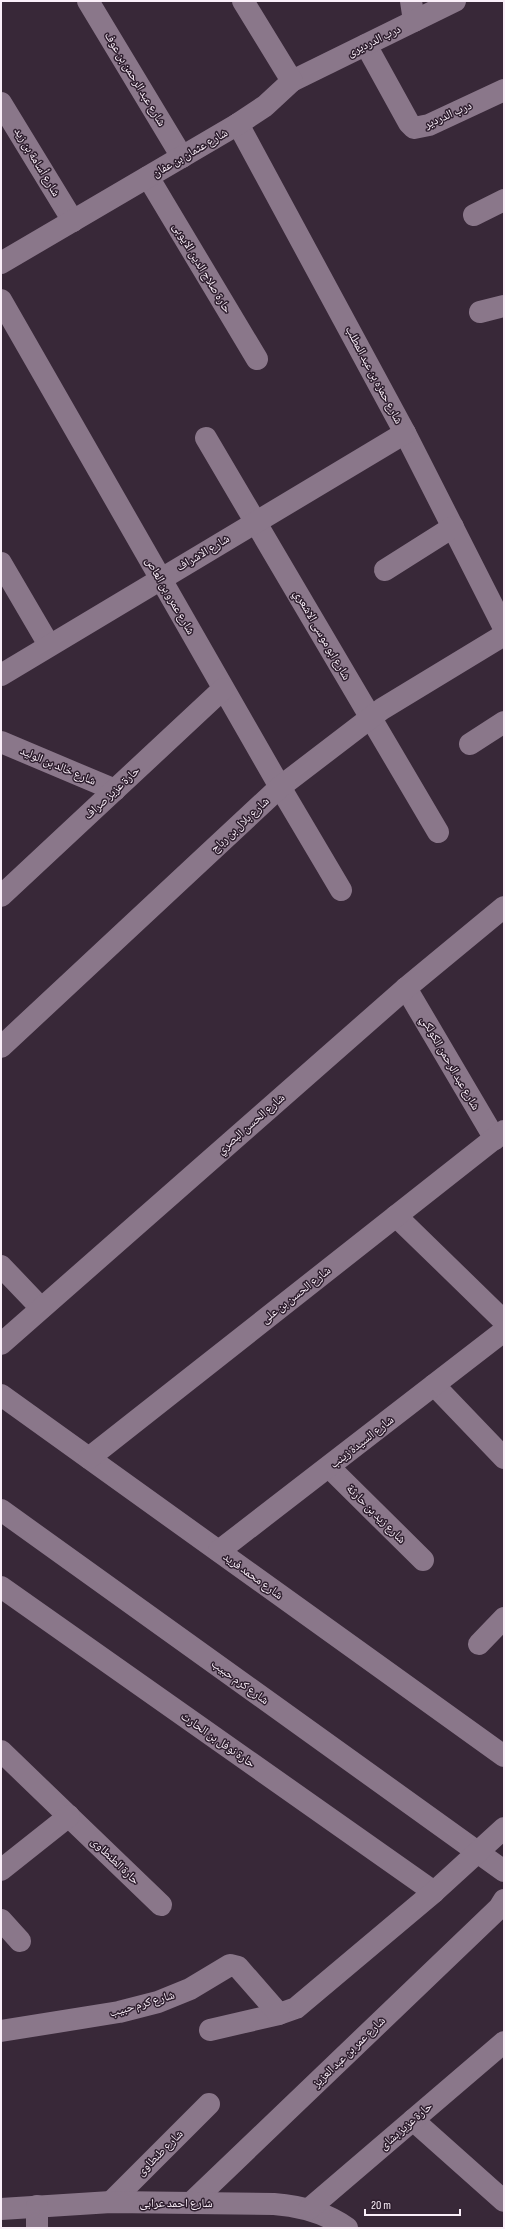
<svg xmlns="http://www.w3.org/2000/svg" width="505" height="2229" viewBox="0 0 505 2229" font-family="'Sofia Sans Condensed','Noto Naskh Arabic',sans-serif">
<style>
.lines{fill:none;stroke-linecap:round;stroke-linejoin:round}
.minor{stroke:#8a778a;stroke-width:22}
.labels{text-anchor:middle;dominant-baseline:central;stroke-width:3;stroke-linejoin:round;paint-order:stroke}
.street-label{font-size:12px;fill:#faeff9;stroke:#2e1e2e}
</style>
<rect width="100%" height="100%" fill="#382838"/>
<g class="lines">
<!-- minor -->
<g class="minor">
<polyline points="88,1 182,157"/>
<polyline points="411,1 414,21"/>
<polyline points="366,45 409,123 414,128 429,125 504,90"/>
<polyline points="292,81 455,1"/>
<polyline points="1,103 73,221"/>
<polyline points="238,124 405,433 504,628"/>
<polyline points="148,177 257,359"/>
<polyline points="474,215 504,200"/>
<polyline points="1,263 238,124 265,106 292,81 243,1"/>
<polyline points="1,300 280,787 341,890"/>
<polyline points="480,312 504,306"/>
<polyline points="206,438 438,832"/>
<polyline points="1,563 49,645"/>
<polyline points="385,570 453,527"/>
<polyline points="1,675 405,433"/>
<polyline points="1,742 115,790"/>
<polyline points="470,744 504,722"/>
<polyline points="1,896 223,689"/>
<polyline points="406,988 495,1139"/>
<polyline points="1,1047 280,787 382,709 504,635"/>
<polyline points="396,1216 504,1321"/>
<polyline points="1,1266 41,1308"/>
<polyline points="1,1344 406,988 504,907"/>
<polyline points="434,1385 504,1458"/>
<polyline points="1,1395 504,1756"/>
<polyline points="89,1458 504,1131"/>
<polyline points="329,1467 423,1560"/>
<polyline points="1,1510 504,1871"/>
<polyline points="219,1551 504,1331"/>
<polyline points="1,1587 434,1892"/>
<polyline points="479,1644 504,1618"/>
<polyline points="1,1751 161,1905"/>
<polyline points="1,1870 69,1816"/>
<polyline points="1,1920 20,1941"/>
<polyline points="210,2030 279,2014 296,2008 434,1892 504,1828"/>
<polyline points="1,2031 119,2012 158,2002 190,1989 230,1965 238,1967 279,2014"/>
<polyline points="413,2120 504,2201"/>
<polyline points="111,2202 209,2104"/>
<polyline points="192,2202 499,1908 504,1900"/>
<path d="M 1,2209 L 111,2202 L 274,2204 C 300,2206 325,2212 347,2228"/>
<polyline points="309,2209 504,2042"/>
<polyline points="37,2228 37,2206"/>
</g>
</g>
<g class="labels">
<!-- street labels -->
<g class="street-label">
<text transform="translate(374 41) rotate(-26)">درب الدرديرى</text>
<text transform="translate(135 79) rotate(59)">شارع عبد الرحمن بن عوف</text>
<text transform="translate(448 115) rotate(-24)">درب الدردير</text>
<text transform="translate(190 153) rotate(-30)">شارع عثمان بن عفان</text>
<text transform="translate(37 162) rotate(59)">شارع أسامة بن زيد</text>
<text transform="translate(202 268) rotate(59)">حارة صلاح الدين الايوبى</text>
<text transform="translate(374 375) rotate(62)">شارع حمزه بن عبد المطلب</text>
<text transform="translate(203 553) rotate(-31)">شارع الاشراف</text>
<text transform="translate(170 596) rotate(60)">شارع عمرو بن العاص</text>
<text transform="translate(322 635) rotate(60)">شارع ابو موسى الاشعري</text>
<text transform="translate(58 766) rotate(23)">شارع خالد بن الوليد</text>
<text transform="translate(112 793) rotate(-43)">حارة عزيز صراف</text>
<text transform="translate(240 825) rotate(-43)">شارع بلال بن رباح</text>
<text transform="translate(450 1063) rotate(60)">شارع عبد الرحمن الكولكي</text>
<text transform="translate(251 1124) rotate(-41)">شارع الحسن البصري</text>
<text transform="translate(296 1295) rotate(-38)">شارع الحسن بن على</text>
<text transform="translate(362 1442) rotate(-38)">شارع السيدة زينب</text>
<text transform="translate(376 1514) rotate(45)">شارع زيد بن حارثة</text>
<text transform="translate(253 1576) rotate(36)">شارع محمد فريد</text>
<text transform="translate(240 1682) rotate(36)">شارع كرم حبيب</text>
<text transform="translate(218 1740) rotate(35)">حارة نوفل بن الحارث</text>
<text transform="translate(115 1861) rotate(44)">حارة الطنطاوى</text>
<text transform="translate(142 2004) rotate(-16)">شارع كرم حبيب</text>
<text transform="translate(349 2052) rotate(-44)">شارع عمر بن عبد العزيز</text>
<text transform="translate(406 2126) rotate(-41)">حارة عزيز بشاى</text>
<text transform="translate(160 2153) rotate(-45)">شارع طنطاوى</text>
<text x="176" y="2203">شارع احمد عرابى</text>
</g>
</g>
<!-- border -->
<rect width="505" height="2229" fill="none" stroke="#faeff9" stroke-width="4"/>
<!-- scale -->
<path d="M365 2209v6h95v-6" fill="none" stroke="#faeff9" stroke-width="2"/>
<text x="371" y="2209" font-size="12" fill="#faeff9" stroke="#2e1e2e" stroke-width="3" paint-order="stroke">20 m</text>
</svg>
